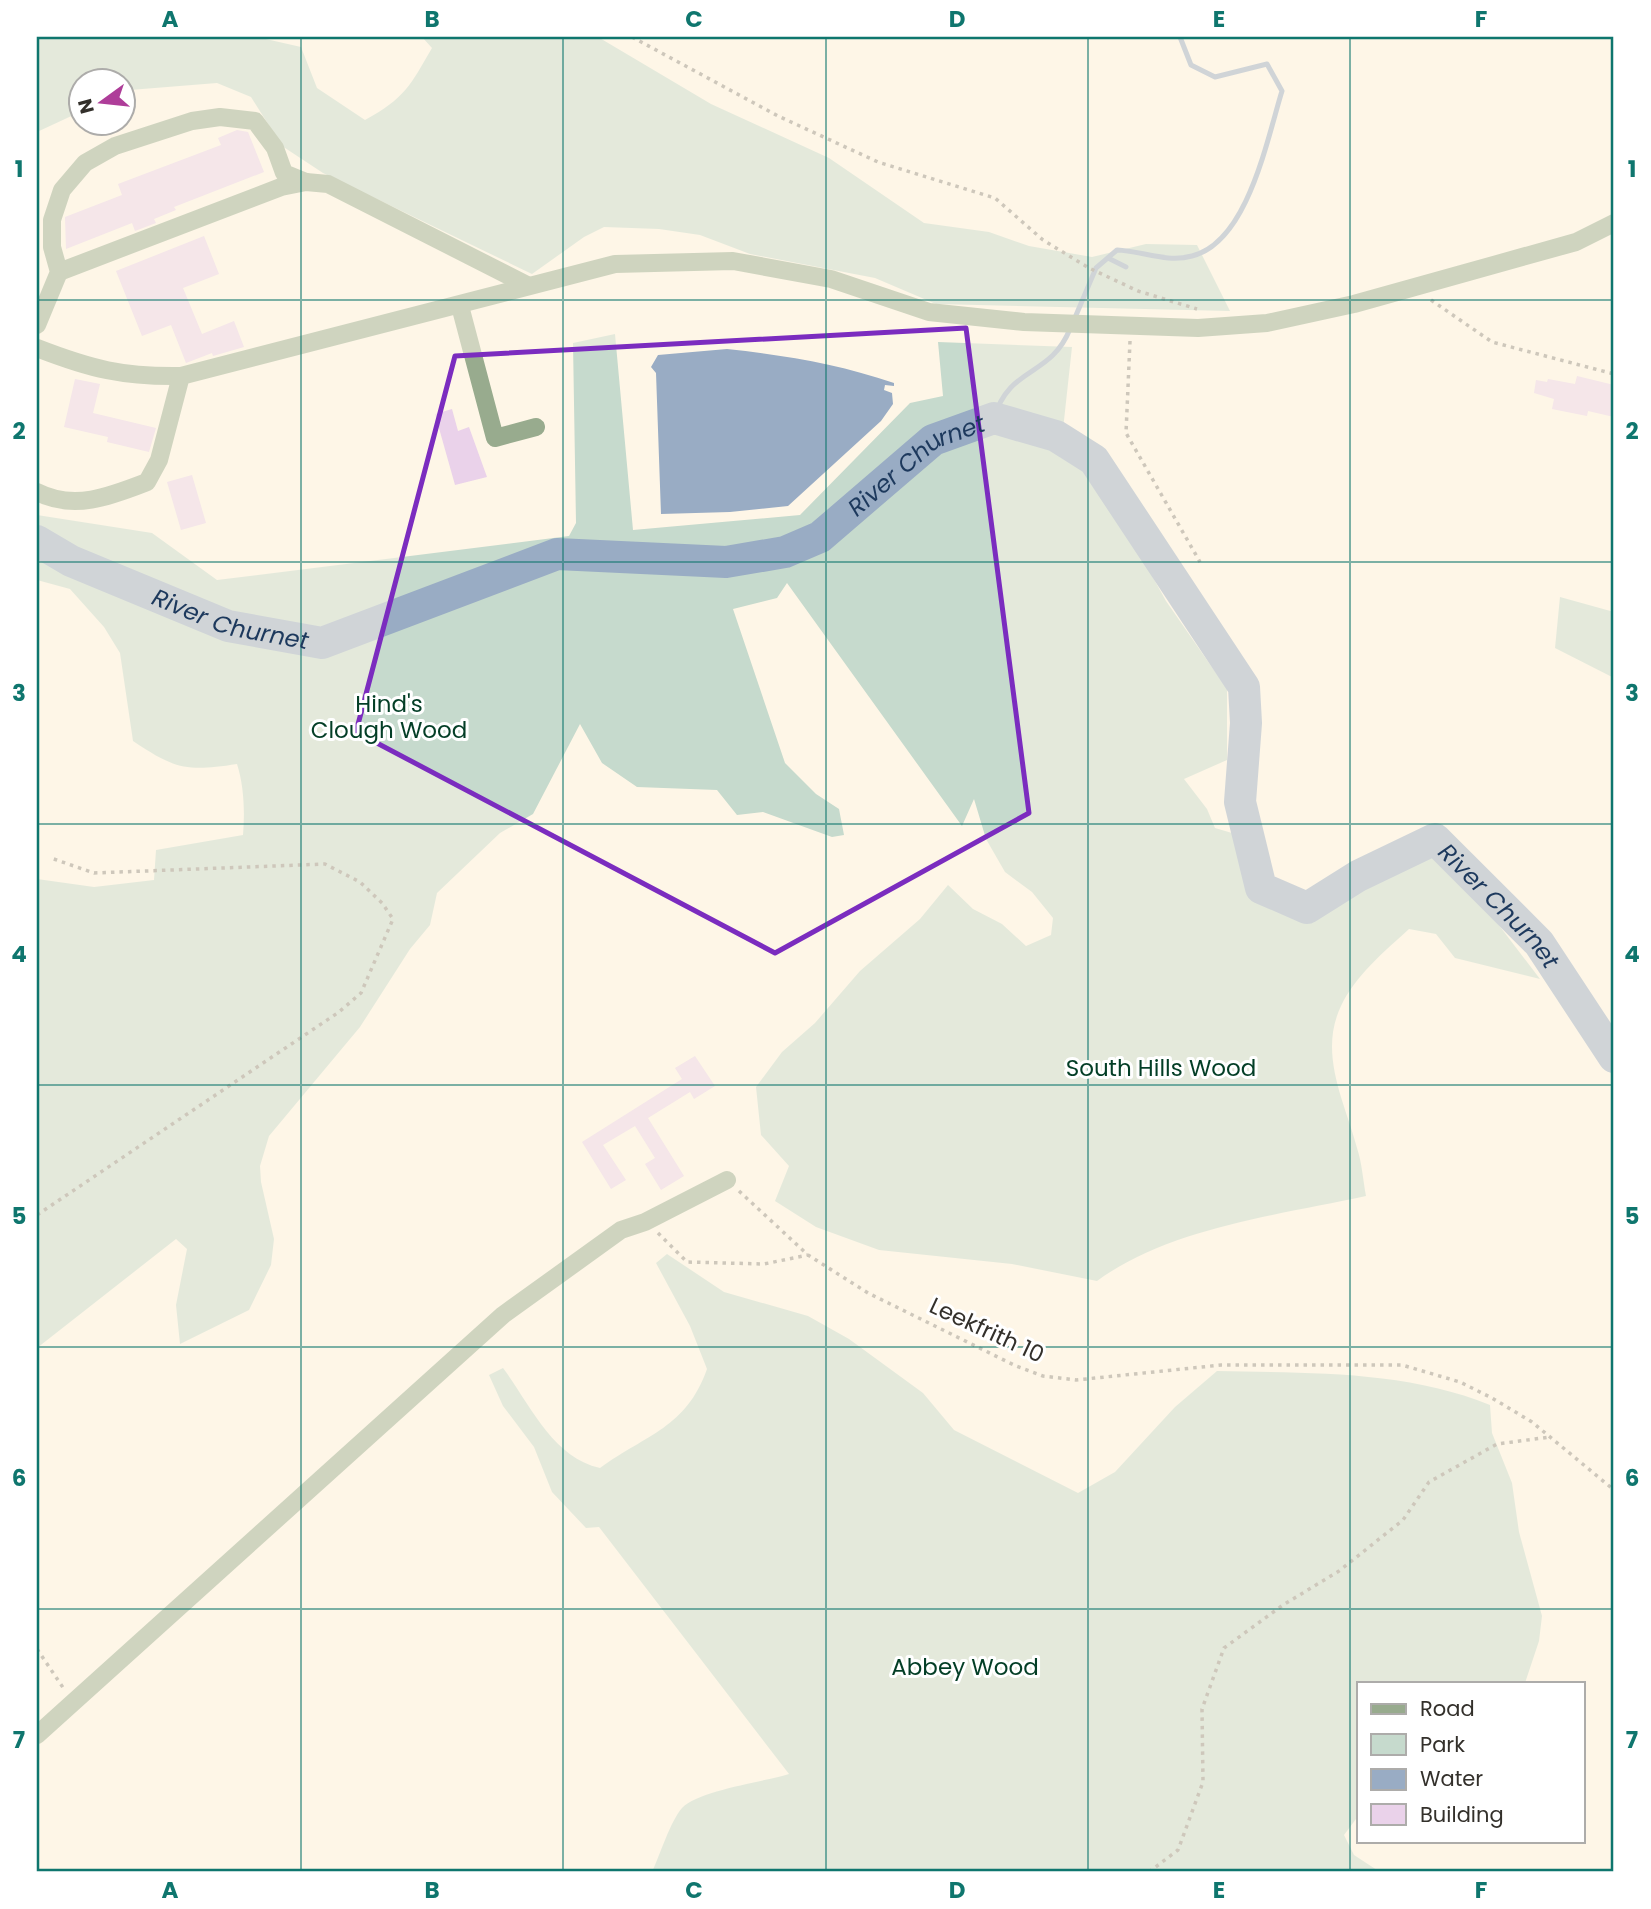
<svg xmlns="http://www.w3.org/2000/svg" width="1651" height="1909" viewBox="0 0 1651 1909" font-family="Poppins,sans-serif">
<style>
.green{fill:#c6dacd}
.water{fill:#99acc4}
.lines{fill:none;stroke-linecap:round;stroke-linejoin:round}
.stream{stroke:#99acc4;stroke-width:5}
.river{stroke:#99acc4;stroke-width:32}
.building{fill:#ead2ea}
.path{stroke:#948f85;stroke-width:3.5;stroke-dasharray:3.5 5;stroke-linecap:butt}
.minor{stroke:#98ab8e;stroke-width:18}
.marked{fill:none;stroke:#7b2cbf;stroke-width:5;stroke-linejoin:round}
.grid{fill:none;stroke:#0f766e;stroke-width:2;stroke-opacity:0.55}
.labels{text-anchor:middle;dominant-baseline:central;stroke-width:6;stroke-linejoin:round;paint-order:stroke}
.park-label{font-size:23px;fill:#033e26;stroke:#fff}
.street-label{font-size:23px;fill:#33302b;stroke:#fff}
.water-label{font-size:24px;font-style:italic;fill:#1d395d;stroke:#fff}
.neatline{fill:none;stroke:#0f766e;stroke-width:2.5}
.grid-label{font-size:23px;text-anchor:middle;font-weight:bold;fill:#0f766e}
</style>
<rect width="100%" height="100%" fill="#fef6e7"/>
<!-- green -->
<g class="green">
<path d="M 37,37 L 257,37 L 301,47 L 317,88 L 365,120 C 405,98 410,86 432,48 L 422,37 L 598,37 L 711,104 L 829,158 L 924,223 L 989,232 L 1029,246 L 1092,257 L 1146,244 L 1197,245 L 1230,311 L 936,304 L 875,278 L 750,254 L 700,235 L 659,229 L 604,227 L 584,237 L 532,274 L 323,173 L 282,146 L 251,97 L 217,83 L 130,90 L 123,93 L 122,80 L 80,80 L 80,112 L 37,132 Z"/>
<path d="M 615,334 L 633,530 L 800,515 L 910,403 L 943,396 L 938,342 L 1072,347 L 1060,457 L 1090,475 L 1125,527 L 1166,601 L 1227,689 L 1227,760 L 1184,779 L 1207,809 L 1215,828 L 1232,833 L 1253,889 L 1306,913 L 1363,878 L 1366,885 L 1434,854 L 1498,924 L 1540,979 L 1455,958 L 1436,934 L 1409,929 C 1385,951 1355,976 1341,1006 C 1318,1054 1345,1102 1357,1148 C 1362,1163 1363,1180 1366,1196 C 1279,1215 1169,1228 1097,1281 L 1012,1264 L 879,1250 L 816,1227 L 775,1201 L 789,1166 L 761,1135 L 756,1087 L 782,1052 L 815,1023 L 860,971 L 920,919 L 948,885 L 973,909 L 1002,924 L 1026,946 L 1051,935 L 1053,918 L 1032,892 L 1005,872 L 986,839 L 974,799 L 962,826 L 787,583 L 777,598 L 733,609 L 785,763 L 816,794 L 839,809 L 844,835 L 832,837 L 763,812 L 737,815 L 717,790 L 637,787 L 602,763 L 580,724 L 533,814 L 500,833 L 437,893 L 430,925 L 410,949 L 360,1027 L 269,1136 L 260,1166 L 261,1182 L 274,1239 L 271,1265 L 249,1310 L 180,1344 L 176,1305 L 187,1249 L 176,1239 L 37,1348 L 37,879 L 94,887 L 154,880 L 156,850 L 243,835 C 245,812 244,786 237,764 C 186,772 175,769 133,741 L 120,653 L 104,627 L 70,589 L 37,580 L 37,515 L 152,533 L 217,580 L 569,536 L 576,523 L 573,343 Z"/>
<polygon points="1560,597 1614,612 1614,678 1555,648"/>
<path d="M 667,1254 L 724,1292 L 808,1316 L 849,1339 L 923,1393 L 954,1430 L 1078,1493 L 1115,1472 L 1175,1407 L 1217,1371 C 1307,1373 1405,1370 1490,1405 L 1492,1433 L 1512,1483 L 1519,1532 L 1542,1616 L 1539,1641 L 1525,1683 L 1359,1683 L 1359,1815 L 1344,1835 L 1354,1855 L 1380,1872 L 652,1872 C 660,1855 670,1822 682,1808 C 699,1790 764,1782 789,1774 L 599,1527 L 586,1528 L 552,1492 L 534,1447 L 503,1406 L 489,1375 L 503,1368 C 530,1404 552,1457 600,1468 C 647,1434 686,1428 707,1369 L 690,1326 L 656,1263 Z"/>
</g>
<!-- water -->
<path class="water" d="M 727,349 C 784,355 839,364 894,383 L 894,386 L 885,385 L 884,390 L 892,393 L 893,404 L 881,421 L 788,506 L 730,512 L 661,514 L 656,373 L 651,367 L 658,355 Z"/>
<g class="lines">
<!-- stream -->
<g class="stream">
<polyline points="1108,258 1126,267"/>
<path d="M 1074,320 L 1096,268 L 1117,250 C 1142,251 1167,263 1192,256 C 1248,242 1267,139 1282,91 L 1267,64 L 1215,77 L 1191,65 L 1180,37"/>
<path d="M 994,418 C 1010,365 1050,378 1070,329"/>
</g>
<!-- river -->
<path class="river" id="s1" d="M 37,541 L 71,561 L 228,626 L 322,643 L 557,554 L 726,562 L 785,552 L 820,537 L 933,440 L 994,418 L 1056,436 L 1094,460 L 1244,687 L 1246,723 L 1240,802 L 1261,888 L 1307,908 L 1358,876 L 1435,839 L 1539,943 L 1614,1057"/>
</g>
<!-- building -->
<g class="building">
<polygon points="237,130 248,132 264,172 174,207 176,210 154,219 156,223 135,231 132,223 66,249 65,217 122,195 118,184 221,145 218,138"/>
<polygon points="204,236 219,274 183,288 202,334 234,321 244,347 213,356 212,353 186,363 171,325 142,336 116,271"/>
<polygon points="1577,376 1614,385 1614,417 1588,411 1587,416 1552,409 1554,399 1534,393 1536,380 1547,382 1548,379 1575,384"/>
<polygon points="75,379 100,384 93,413 156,428 149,452 107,442 108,437 64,427"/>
<polygon points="452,409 458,431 469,427 487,477 455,485 435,414"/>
<polygon points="192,475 206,523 181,530 167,482"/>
<polygon points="695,1056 715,1086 694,1099 690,1092 648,1118 684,1176 661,1190 645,1164 655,1158 635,1126 603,1145 626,1180 611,1189 582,1142 682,1079 675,1068"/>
</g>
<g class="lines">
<!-- path -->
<g class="path">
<polyline points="632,37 778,116 878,162 995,198 1043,240 1089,268 1138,291 1197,309"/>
<polyline points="1431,300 1492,342 1614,374"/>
<polyline points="1130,341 1126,433 1200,562"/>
<polyline points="739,1191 808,1255 868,1293 1016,1366 1043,1376 1076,1380 1221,1365 1402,1365 1460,1382 1492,1398 1532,1422 1614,1490"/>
<polyline points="37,1215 339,1012 361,993 393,919 382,903 360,882 325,864 94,873 51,858"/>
<polyline points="658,1233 687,1262 764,1264 808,1255"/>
<polyline points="37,1649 64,1689"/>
<polyline points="1149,1872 1178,1850 1203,1782 1202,1709 1224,1648 1283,1605 1339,1571 1403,1520 1429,1482 1497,1444 1550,1437"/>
</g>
<!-- minor -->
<g class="minor">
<polyline points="59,272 281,187 306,182 328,184 527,285"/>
<polyline points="460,306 495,438 536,427"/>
<polyline points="37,325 59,272 52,247 52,220 62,190 85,163 115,146 192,121 220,117 255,121 275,148 284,173 306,182"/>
<path d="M 37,348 C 91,369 123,377 181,376"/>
<path d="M 37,492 C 74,511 111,496 147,482 L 159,460 L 181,376 L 615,264 L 733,261 L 831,279 L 929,312 L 1024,322 L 1198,328 L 1267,323 L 1354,304 L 1576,242 L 1614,223"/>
<polyline points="37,1735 503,1315 621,1230 645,1222 727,1180"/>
</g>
</g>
<!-- marked area -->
<path d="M0 0H1651V1909H0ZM 966,328 L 1029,813 L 775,953 L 356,732 L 455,356 Z" fill="#fef6e7" fill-opacity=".55" fill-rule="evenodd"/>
<path class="marked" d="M 966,328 L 1029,813 L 775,953 L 356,732 L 455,356 Z"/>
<!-- grid -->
<path class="grid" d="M 301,37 L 301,1872M 563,37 L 563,1872M 826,37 L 826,1872M 1088,37 L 1088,1872M 1350,37 L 1350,1872M 37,300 L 1614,300M 37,562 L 1614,562M 37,824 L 1614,824M 37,1085 L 1614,1085M 37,1347 L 1614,1347M 37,1609 L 1614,1609"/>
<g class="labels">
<!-- park labels -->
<g class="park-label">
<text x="389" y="704">Hind's<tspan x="389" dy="26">Clough Wood</tspan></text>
<text x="1161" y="1068">South Hills Wood</text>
<text x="965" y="1667">Abbey Wood</text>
</g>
<!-- street labels -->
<g class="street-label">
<text transform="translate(987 1330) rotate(25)">Leekfrith 10</text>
</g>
<!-- water labels -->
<g class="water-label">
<text stroke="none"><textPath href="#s1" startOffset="945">River Churnet</textPath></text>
<text stroke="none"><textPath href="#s1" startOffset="210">River Churnet</textPath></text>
<text stroke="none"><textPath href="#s1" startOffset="1911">River Churnet</textPath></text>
</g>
</g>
<!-- border -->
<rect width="1651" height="1909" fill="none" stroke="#ffffff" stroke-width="77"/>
<!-- legend -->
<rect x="1357" y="1682" width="228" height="161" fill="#ffffff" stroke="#adacaa" stroke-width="2"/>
<rect x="1371" y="1704" width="35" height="10" fill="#98ab8e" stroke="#adacaa" stroke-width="2"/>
<text x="1420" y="1716" font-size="21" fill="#33302b">Road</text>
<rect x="1371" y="1734" width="35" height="21" fill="#c6dacd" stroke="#adacaa" stroke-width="2"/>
<text x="1420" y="1752" font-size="21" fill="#33302b">Park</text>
<rect x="1371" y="1769" width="35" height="21" fill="#99acc4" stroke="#adacaa" stroke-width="2"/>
<text x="1420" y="1786" font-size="21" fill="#33302b">Water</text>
<rect x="1371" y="1804" width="35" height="21" fill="#ead2ea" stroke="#adacaa" stroke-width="2"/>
<text x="1420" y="1822" font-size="21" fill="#33302b">Building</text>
<!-- north arrow -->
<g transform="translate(102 102) rotate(255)"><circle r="33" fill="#ffffff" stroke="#adacaa" stroke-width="2"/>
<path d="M0-5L12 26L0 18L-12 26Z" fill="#ae3d99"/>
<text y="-10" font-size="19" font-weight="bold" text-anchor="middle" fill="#33302b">N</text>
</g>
<rect x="38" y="38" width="1574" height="1832" class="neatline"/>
<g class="grid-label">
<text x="170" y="27">A</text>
<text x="432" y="27">B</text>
<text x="694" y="27">C</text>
<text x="957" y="27">D</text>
<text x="1219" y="27">E</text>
<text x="1481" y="27">F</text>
<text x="19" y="177">1</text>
<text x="1632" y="177">1</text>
<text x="19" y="439">2</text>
<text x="1632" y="439">2</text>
<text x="19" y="701">3</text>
<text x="1632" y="701">3</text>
<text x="19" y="962">4</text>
<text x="1632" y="962">4</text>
<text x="19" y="1224">5</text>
<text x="1632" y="1224">5</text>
<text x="19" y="1486">6</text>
<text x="1632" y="1486">6</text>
<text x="19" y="1748">7</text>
<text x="1632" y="1748">7</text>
<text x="170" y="1898">A</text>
<text x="432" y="1898">B</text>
<text x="694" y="1898">C</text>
<text x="957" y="1898">D</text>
<text x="1219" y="1898">E</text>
<text x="1481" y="1898">F</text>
</g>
</svg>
